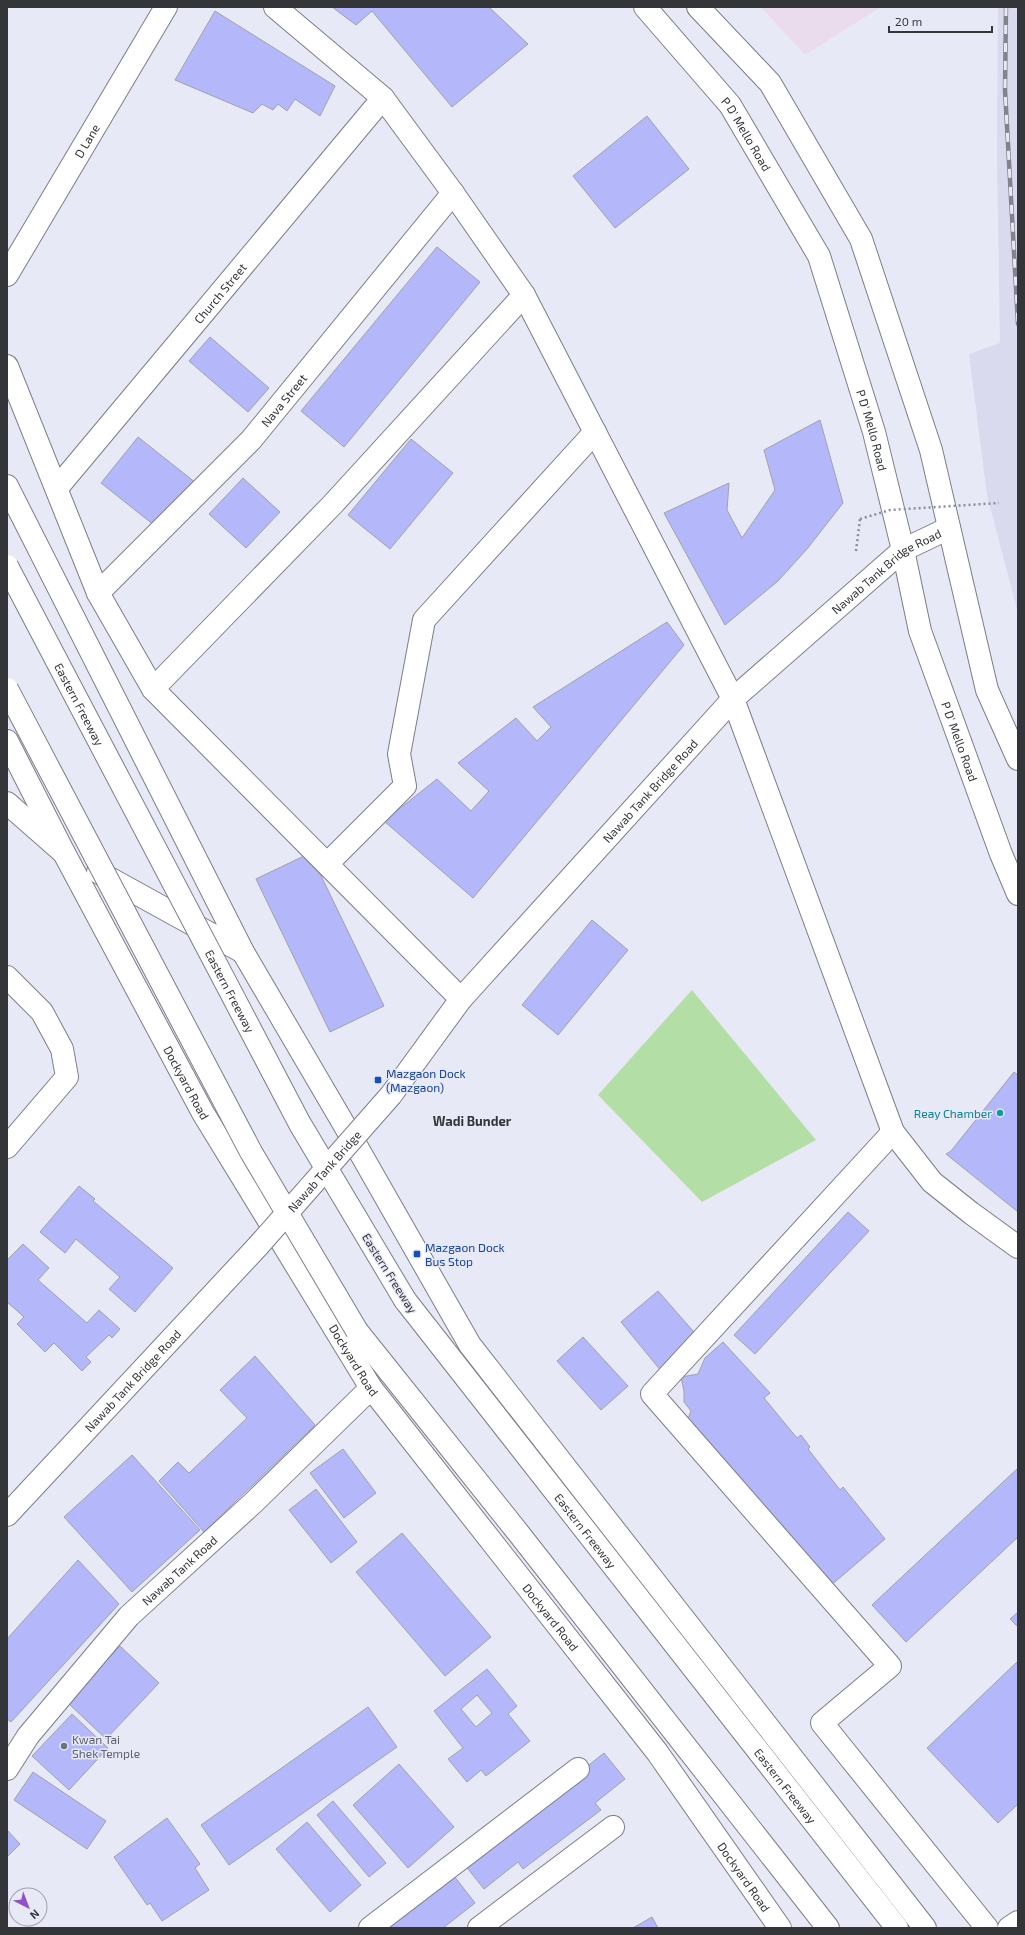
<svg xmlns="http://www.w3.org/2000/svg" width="1025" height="1935" viewBox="0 0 1025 1935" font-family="'Exo 2',sans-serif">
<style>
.industrial{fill:#eadbed}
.built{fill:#d9daed}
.green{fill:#b3dfa7}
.building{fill:#b5b7fb;stroke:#a0a1ac;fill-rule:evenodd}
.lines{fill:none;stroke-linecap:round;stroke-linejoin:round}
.minor-casing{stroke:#7c7d88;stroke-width:24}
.tertiary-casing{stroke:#7c7d88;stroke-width:24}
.primary-casing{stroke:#7c7d88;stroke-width:24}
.motorway-casing{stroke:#7c7d88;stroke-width:24}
.path{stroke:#8d8e97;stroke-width:2.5;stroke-dasharray:2 3;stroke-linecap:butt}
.minor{stroke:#fff;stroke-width:22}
.tertiary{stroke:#fff;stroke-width:22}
.primary{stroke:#fff;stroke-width:22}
.motorway{stroke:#fff;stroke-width:22}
.rail-casing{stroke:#82838b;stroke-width:4.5}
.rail{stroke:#e8e9f6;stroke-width:3;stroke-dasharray:9;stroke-linecap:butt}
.minor-bridge-casing{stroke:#7c7d88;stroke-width:24;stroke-linecap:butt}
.motorway-bridge-casing{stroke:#7c7d88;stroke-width:24;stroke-linecap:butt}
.path-bridge{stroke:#8d8e97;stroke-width:2.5;stroke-dasharray:2 3;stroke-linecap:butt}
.minor-bridge{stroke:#fff;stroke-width:22}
.motorway-bridge{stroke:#fff;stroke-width:22}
.transit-dot{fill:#1a4fb4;stroke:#e8e9f6;stroke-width:1.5}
.culture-dot{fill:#0f9aa8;stroke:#e8e9f6;stroke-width:1.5}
.worship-dot{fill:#6b7280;stroke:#e8e9f6;stroke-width:1.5}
.labels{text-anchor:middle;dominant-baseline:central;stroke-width:3;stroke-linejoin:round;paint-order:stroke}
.street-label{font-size:12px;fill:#343539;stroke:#e8e9f6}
.transit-label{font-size:12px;fill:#164399;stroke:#e8e9f6;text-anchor:start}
.culture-label{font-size:12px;fill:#0d838f;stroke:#e8e9f6;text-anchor:end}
.worship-label{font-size:12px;fill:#5b616d;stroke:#e8e9f6;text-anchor:start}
.neighbourhood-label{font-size:13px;font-weight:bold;fill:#343539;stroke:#e8e9f6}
</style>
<rect width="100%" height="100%" fill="#e8e9f6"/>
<!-- industrial -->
<polygon class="industrial" points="761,7 881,7 805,55"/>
<!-- built -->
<polygon class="built" points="998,7 1018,7 1018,613 987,495 969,354 1000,343 997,157"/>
<!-- green -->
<polygon class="green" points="692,990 816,1140 702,1202 598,1095"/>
<!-- building -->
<g class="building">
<polygon points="332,7 489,7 528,44 452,107 372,11 356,25"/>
<polygon points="215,11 335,86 320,116 295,99 287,111 278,104 273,110 262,104 253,113 175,80"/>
<polygon points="647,116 689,169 615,228 573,176"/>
<polygon points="437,247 480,282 344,447 301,411"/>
<polygon points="210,337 269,388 248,412 189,361"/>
<polygon points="820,420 843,503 807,549 778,581 725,625 664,513 729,483 727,510 742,538 775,490 764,450"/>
<polygon points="138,437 196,483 159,529 101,483"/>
<polygon points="411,439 453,473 390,549 348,515"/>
<polygon points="243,478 280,512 246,548 209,514"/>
<polygon points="667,622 684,645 473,898 384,821 437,779 471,811 489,791 458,763 516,718 537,741 551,727 533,707"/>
<polygon points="310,853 384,1006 330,1032 256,879"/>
<polygon points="592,920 628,950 558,1035 522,1005"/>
<polygon points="1014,1072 1018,1075 1018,1212 946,1154 951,1151"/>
<polygon points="79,1186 95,1199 93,1201 173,1268 135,1312 109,1289 120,1277 76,1239 65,1253 40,1232"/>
<polygon points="848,1212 869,1231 755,1354 734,1335"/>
<polygon points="23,1244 49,1268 38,1280 87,1323 99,1310 120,1329 112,1338 109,1335 86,1357 91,1362 82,1371 54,1343 45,1352 17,1324 24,1317 7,1302 7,1260"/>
<polygon points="658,1291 700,1339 662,1372 621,1322"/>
<polygon points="583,1337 628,1386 601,1410 557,1361"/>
<polygon points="723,1342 770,1393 764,1398 797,1438 801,1435 810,1447 808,1449 840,1490 843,1487 885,1539 829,1587 687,1421 691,1411 684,1402 684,1391 681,1377 698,1374 705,1358"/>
<polygon points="255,1356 315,1425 204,1532 159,1481 178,1462 189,1473 247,1418 220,1390"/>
<polygon points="343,1449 376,1493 344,1518 310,1473"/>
<polygon points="132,1455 200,1530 132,1592 64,1517"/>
<polygon points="1018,1468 1018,1537 906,1642 872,1605"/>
<polygon points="316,1489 357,1542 331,1563 289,1510"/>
<polygon points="402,1533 491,1637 445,1676 356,1572"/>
<polygon points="78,1560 119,1604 11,1722 7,1719 7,1639"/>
<polygon points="1018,1612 1018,1627 1010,1619"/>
<polygon points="120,1646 159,1683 106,1739 67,1702"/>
<polygon points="1018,1661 1018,1804 998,1823 927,1748"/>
<path d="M 487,1669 L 517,1706 L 508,1714 L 530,1741 L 486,1776 L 481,1770 L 467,1782 L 448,1759 L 463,1748 L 434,1711 ZM 477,1695 L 492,1713 L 476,1727 L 461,1709 Z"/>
<polygon points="368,1707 397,1747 229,1865 201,1825"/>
<polygon points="72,1714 108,1748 69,1790 32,1756"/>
<polygon points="604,1753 625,1779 595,1803 601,1810 523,1869 518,1862 484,1889 464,1864"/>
<polygon points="399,1764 454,1827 408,1868 353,1805"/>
<polygon points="33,1772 106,1821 87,1849 14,1800"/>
<polygon points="333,1801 386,1863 369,1877 317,1815"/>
<polygon points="167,1818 200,1864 195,1868 209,1890 162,1921 150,1903 147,1905 114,1857"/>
<polygon points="307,1822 361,1885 330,1912 276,1849"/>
<polygon points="7,1830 20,1844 7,1857"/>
<polygon points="454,1876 475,1903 443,1928 388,1928"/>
<polygon points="652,1917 658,1928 633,1928"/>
</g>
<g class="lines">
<!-- minor casing -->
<g class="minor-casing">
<g id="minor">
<polyline points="275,7 383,98 453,193 524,295 733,699 893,1132 932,1182 971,1213 1018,1247"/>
<path id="s1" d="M 7,275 L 166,7"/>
<polyline points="7,366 98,593 153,689 461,999"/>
<path id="s2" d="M 57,488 L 383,98"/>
<path id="s3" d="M 98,593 L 251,440 L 453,193"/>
<polyline points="153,689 333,504 524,295"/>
<polyline points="7,803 64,853"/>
<polyline points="327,864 405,786 399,754 424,620 595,432"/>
<polyline points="7,977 42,1012 62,1049 67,1077 7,1147"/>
<path id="s4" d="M 391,1095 L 461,999 L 733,699 L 903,550 L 949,528"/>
<polyline points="893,1132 652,1394 890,1666 822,1723 987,1928"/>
<path id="s5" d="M 7,1515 L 258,1246"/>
<path id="s6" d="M 7,1769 L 28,1736 L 129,1616 L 253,1503 L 371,1388"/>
<polyline points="370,1928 578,1769"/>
<polyline points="479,1928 613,1827"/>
</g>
</g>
<!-- tertiary casing -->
<g class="tertiary-casing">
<g id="tertiary">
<polyline points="7,486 243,952 98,872"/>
<path id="s7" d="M 7,741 L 64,853 L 203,1113 L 371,1388 L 657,1752 L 780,1928"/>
<polyline points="243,952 349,1133 470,1345 925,1928"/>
<polyline points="1009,1928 1018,1922"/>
</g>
</g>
<!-- primary casing -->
<g class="primary-casing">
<g id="primary">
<path id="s8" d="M 645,7 L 730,105 L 819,256 L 874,432 L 903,550 L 920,631 L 1001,854 L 1018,894"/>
<polyline points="698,7 770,83 861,239 931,450 987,690 1018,759"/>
</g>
</g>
<!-- motorway casing -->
<g class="motorway-casing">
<g id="motorway">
<path id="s9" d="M 405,1300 L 897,1928"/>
<polyline points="357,1331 520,1535 828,1928"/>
</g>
</g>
<!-- path -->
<polyline class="path" points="856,551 860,519"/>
<!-- minor -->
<use href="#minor" class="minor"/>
<!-- tertiary -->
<use href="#tertiary" class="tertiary"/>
<!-- primary -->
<use href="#primary" class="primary"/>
<!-- motorway -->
<use href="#motorway" class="motorway"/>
<!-- rail casing -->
<g class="rail-casing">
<polyline id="rail" points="1006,7 1005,90 1018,324"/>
</g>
<!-- rail -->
<use href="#rail" class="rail"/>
<!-- minor-bridge casing -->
<g class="minor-bridge-casing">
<g id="minor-bridge">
<path id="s10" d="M 258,1246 L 391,1095"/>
</g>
</g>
<!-- motorway-bridge casing -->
<g class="motorway-bridge-casing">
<g id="motorway-bridge">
<path id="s11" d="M 7,566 L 300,1124 L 405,1300"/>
<polyline points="7,689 251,1152 357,1331"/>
</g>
</g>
<!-- path-bridge -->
<polyline class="path-bridge" points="860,519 890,510 999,503"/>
<!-- minor-bridge -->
<use href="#minor-bridge" class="minor-bridge"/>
<!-- motorway-bridge -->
<use href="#motorway-bridge" class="motorway-bridge"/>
</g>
<!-- markers -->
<g class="transit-dot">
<rect x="374" y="1076" width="8" height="8" rx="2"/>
<rect x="413" y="1250" width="8" height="8" rx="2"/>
</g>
<circle class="culture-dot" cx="1000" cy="1113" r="4"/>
<circle class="worship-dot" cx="64" cy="1746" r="4"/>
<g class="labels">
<!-- street labels -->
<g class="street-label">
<text stroke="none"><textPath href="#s8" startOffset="163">P D' Mello Road</textPath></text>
<text stroke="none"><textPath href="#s1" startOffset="156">D Lane</textPath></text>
<text stroke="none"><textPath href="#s2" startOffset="254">Church Street</textPath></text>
<text stroke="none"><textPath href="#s3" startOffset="268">Nava Street</textPath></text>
<text stroke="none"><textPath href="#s8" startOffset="487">P D' Mello Road</textPath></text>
<text stroke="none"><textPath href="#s4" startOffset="724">Nawab Tank Bridge Road</textPath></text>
<text stroke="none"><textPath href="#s11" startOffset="156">Eastern Freeway</textPath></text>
<text stroke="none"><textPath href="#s8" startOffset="811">P D' Mello Road</textPath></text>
<text stroke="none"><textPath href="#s4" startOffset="400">Nawab Tank Bridge Road</textPath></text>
<text stroke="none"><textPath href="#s11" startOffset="480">Eastern Freeway</textPath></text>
<text stroke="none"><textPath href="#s7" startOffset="386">Dockyard Road</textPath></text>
<text stroke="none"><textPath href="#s10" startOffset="100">Nawab Tank Bridge</textPath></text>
<text transform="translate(390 1273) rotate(58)">Eastern Freeway</text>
<text stroke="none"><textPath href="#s7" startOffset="710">Dockyard Road</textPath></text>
<text stroke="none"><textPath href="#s5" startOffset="184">Nawab Tank Bridge Road</textPath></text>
<text stroke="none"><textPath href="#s9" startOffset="293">Eastern Freeway</textPath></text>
<text stroke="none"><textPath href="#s6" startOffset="264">Nawab Tank Road</textPath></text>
<text stroke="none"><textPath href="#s7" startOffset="1034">Dockyard Road</textPath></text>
<text stroke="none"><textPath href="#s9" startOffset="617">Eastern Freeway</textPath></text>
<text stroke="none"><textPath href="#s7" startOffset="1358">Dockyard Road</textPath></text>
</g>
<!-- transit labels -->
<g class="transit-label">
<text x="386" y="1073">Mazgaon Dock<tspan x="386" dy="14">(Mazgaon)</tspan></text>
<text x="425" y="1247">Mazgaon Dock<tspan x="425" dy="14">Bus Stop</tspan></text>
</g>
<!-- culture labels -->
<g class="culture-label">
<text x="992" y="1113">Reay Chamber</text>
</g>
<!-- worship labels -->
<g class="worship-label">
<text x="72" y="1739">Kwan Tai<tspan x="72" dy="14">Shek Temple</tspan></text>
</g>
<!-- neighbourhood labels -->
<g class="neighbourhood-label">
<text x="472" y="1121">Wadi Bunder</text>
</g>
</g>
<!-- border -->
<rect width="1025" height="1935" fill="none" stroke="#343539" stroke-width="16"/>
<!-- north arrow -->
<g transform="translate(28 1907) rotate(138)"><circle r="19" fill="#e8e9f6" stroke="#a0a1aa"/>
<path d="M0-3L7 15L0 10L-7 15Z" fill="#9052c9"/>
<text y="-6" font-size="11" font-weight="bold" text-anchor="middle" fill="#343539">N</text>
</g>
<!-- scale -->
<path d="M889 26v6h103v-6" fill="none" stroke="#343539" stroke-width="2"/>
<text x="895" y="26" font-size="12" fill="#343539" stroke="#e8e9f6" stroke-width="3" paint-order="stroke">20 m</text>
</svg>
